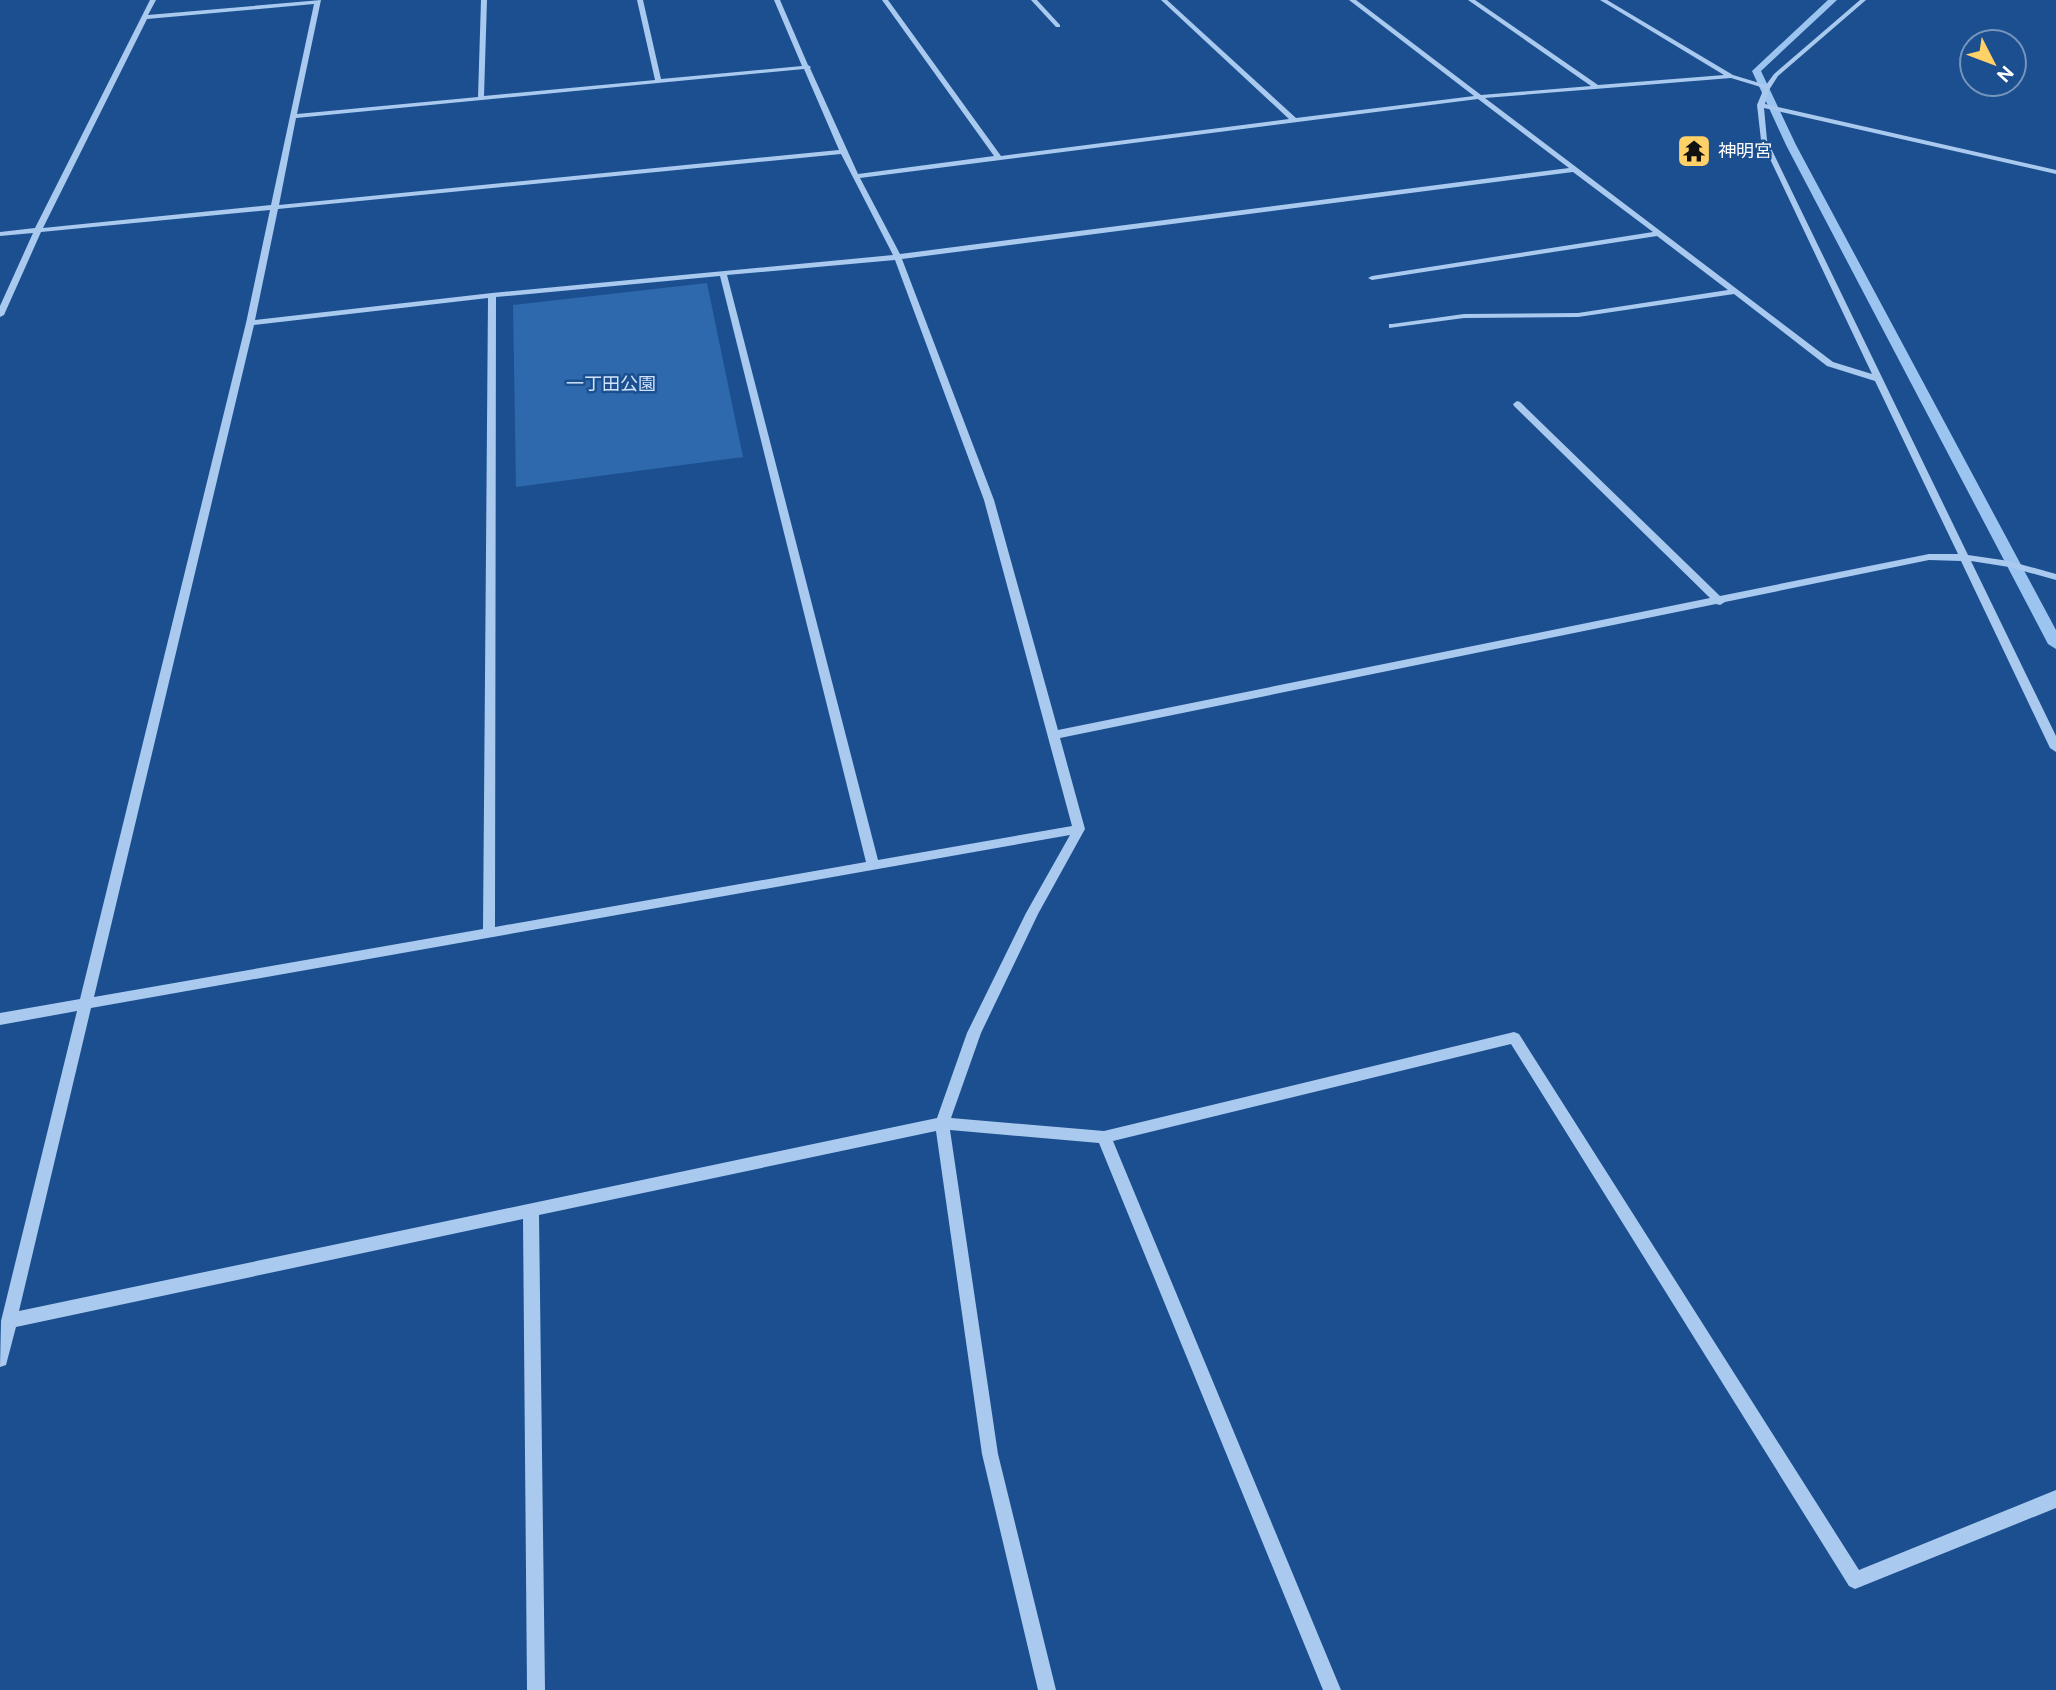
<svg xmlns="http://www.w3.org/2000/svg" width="2056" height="1690" viewBox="0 0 2056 1690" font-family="'DM Sans','Noto Sans JP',sans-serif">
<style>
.green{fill:#2e69ad}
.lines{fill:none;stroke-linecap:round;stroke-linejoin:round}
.stream{fill:#9cc4f0;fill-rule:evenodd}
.minor{fill:#a9c9ee;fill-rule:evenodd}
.labels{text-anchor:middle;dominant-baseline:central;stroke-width:5;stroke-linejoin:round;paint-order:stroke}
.far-poi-label{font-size:18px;fill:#fff;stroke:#1b4f8f;text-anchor:start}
.far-park-label{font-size:18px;fill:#cfe3fa;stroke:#1b4f8f}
</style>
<rect width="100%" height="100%" fill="#1b4f8f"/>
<!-- green -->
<polygon class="green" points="707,283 743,457 516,487 513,305"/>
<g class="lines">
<!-- stream -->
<polygon class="stream" points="1828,0 1837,0 1761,71 1796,145 2056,630 2056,649 2048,644 1786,145 1752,71"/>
<!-- minor -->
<g class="minor">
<path d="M 150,0 L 156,0 L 148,15 L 321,0 L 297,114 L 478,97 L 481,0 L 487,0 L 484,96 L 655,80 L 637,0 L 643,0 L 661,79 L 802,66 L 774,0 L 780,0 L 808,65 L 811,67 L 810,68 L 858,174 L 994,156 L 882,0 L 888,0 L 1001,156 L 1289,119 L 1161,0 L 1167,0 L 1296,118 L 1474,96 L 1349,0 L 1356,0 L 1481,95 L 1591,86 L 1468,0 L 1475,0 L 1598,85 L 1724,75 L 1600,0 L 1607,0 L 1733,75 L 1766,85 L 1774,74 L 1860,0 L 1866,0 L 1778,76 L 1769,90 L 1765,104 L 2056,170 L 2056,174 L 1764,108 L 1767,140 L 1968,555 L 2009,561 L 2056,574 L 2056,580 L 2009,567 L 1971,561 L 2056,736 L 2056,752 L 2050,748 L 1961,561 L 1929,560 L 1725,602 L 1720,605 L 1716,604 L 1060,738 L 1085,829 L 1038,914 L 981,1033 L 951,1118 L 1104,1131 L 1514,1032 L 1519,1034 L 1859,1570 L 2056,1490 L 2056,1508 L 1855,1589 L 1849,1586 L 1511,1044 L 1113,1141 L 1341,1690 L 1323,1690 L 1099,1143 L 950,1130 L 998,1454 L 1056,1690 L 1038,1690 L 982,1454 L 936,1131 L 539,1215 L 545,1690 L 527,1690 L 523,1219 L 16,1327 L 6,1365 L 0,1367 L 1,1321 L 77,1011 L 0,1025 L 0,1013 L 80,999 L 246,323 L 270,210 L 41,232 L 4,315 L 0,317 L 0,306 L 33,233 L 0,236 L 0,232 L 35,228 ZM 314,4 L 271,205 L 43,228 L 147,19 ZM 804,69 L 839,150 L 279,205 L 296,118 ZM 1731,78 L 1764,88 L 1757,105 L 1761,140 L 1872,374 L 1833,362 L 1485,98 ZM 1478,99 L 1569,168 L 900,254 L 860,178 ZM 841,154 L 893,255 L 492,293 L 255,320 L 278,209 ZM 1573,172 L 1653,232 L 1372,276 L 1368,278 L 1372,280 L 1657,236 L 1728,290 L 1578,313 L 1464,314 L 1392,324 L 1389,324 L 1389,328 L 1464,318 L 1578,317 L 1734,294 L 1827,366 L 1875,381 L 1958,554 L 1929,554 L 1720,596 L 1520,402 L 1517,401 L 1513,404 L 1514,406 L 1710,598 L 1058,730 L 994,500 L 902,259 ZM 895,260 L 984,500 L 1072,826 L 878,860 L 727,275 ZM 720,276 L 866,862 L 495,927 L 496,297 ZM 488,298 L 483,929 L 94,997 L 254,325 ZM 1070,835 L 1026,913 L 967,1033 L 937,1118 L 19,1311 L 91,1008 Z"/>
<polygon points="1031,0 1037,0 1060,25 1060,27 1056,27"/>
</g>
</g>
<!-- icons -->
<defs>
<g id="temple-square" transform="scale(1.75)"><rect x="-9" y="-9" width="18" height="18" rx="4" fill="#ffd166" stroke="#1b4f8f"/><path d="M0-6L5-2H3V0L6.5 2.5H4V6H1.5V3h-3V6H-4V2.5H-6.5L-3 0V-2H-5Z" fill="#111"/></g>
</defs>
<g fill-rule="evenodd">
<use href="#temple-square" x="1694" y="151"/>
</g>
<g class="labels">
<!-- far-poi labels -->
<g class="far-poi-label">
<text x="1718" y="151">神明宮</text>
</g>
<!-- far-park labels -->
<g class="far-park-label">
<text x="611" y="384">一丁田公園</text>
</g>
</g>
<!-- north arrow -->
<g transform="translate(1993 63) rotate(132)"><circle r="33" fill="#1b4f8f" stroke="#7695bc" stroke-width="2"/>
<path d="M0-5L12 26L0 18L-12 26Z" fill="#ffd166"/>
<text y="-10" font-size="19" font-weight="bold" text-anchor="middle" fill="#ffffff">N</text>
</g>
</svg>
